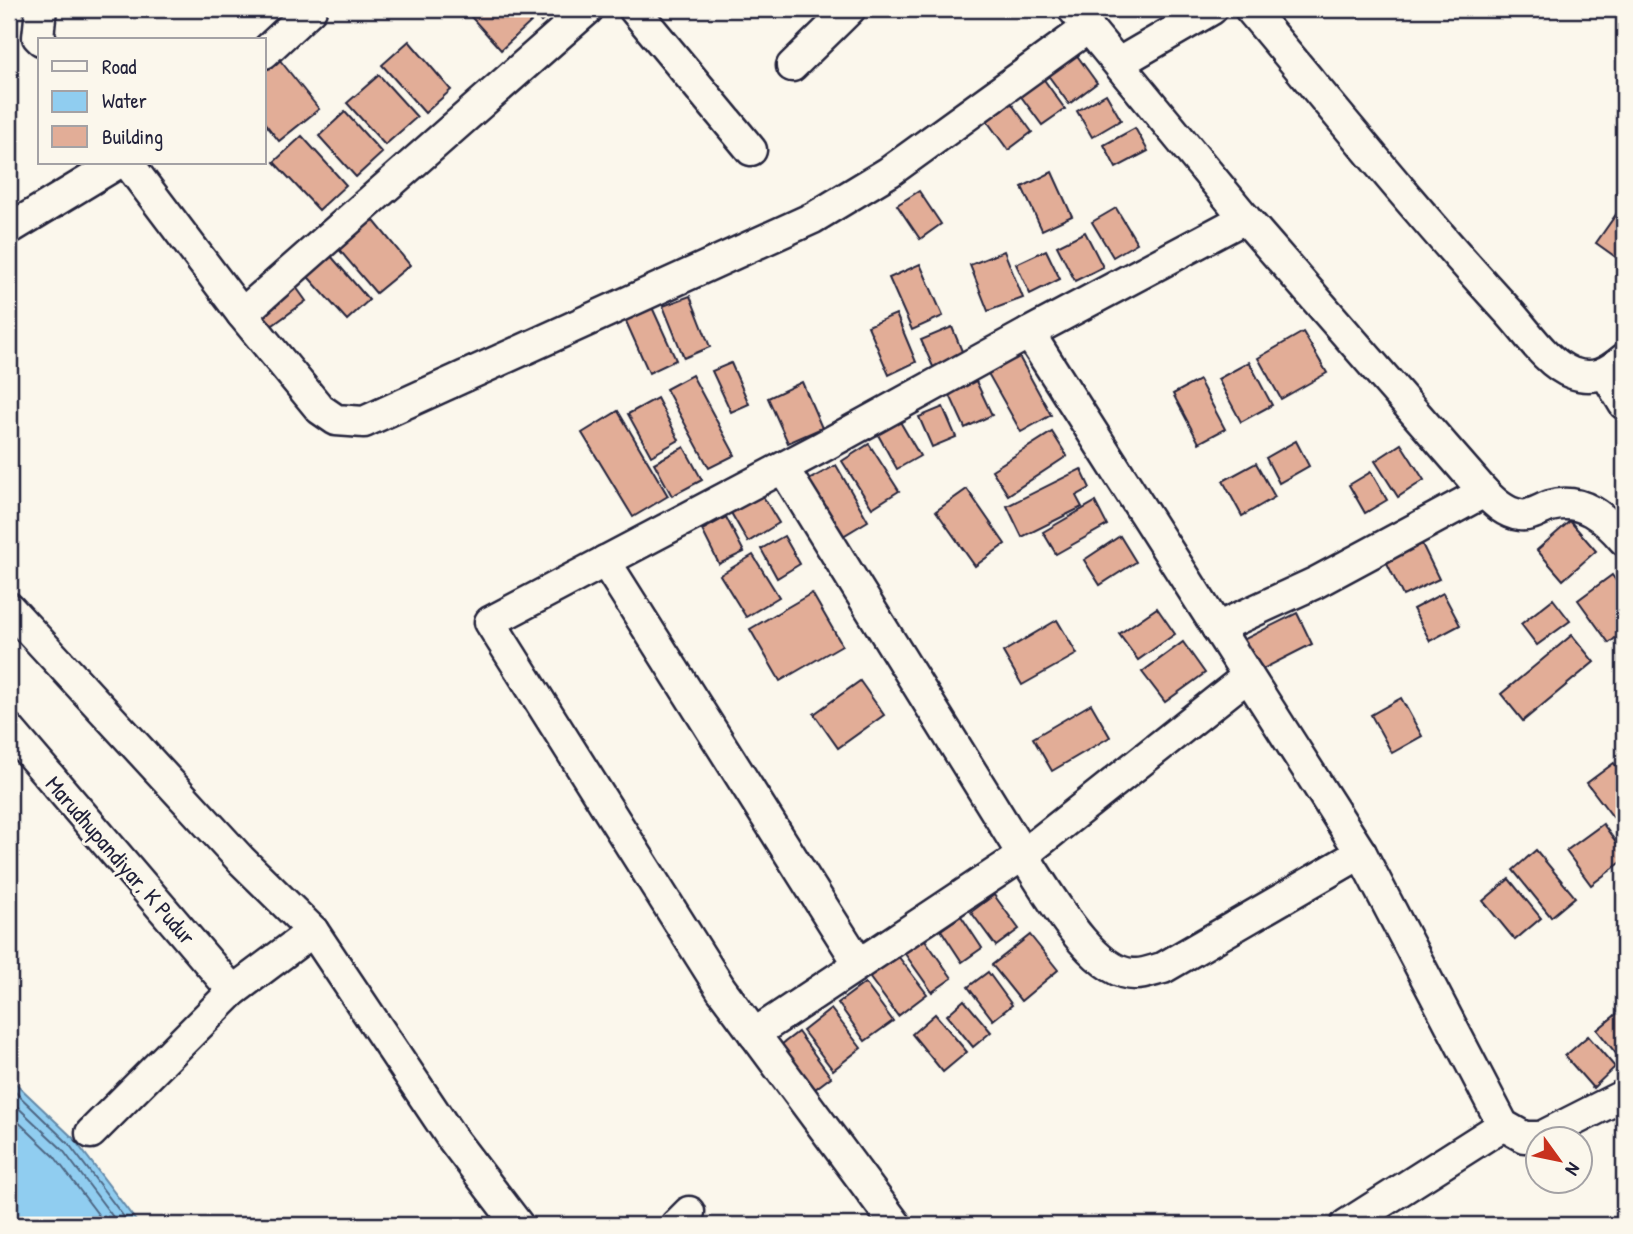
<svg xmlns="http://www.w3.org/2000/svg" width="1633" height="1234" viewBox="0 0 1633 1234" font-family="'Patrick Hand',sans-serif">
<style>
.water{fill:#90cdf0;stroke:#6489a8;stroke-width:2}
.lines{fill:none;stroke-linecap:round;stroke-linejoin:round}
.shore{stroke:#4e6683;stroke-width:2}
.building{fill:#e2ad97;stroke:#22223b;stroke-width:2}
.minor-casing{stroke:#22223b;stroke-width:35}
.minor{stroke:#fbf7ec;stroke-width:30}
.labels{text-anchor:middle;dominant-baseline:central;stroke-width:6;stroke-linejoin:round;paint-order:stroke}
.street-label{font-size:23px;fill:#22223b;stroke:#fbf7ec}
</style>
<rect width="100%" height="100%" fill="#fbf7ec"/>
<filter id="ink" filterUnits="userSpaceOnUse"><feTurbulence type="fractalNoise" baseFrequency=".0143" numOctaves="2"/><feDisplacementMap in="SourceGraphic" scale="14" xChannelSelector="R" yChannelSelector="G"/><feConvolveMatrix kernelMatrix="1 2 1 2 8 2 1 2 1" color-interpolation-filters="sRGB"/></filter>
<g filter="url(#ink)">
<!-- water -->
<polygon class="water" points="9,1077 73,1138 139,1225 9,1225"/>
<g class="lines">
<!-- shore -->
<g class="shore">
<polyline points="9,1086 68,1143 130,1225"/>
<polyline points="9,1099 62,1149 119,1225"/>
<polyline points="9,1113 54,1156 106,1225"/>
</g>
</g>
<!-- building -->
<g class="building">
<polygon points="464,9 520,9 531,22 501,50"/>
<polygon points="530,9 556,9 541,22"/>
<polygon points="409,41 451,90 425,113 382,65"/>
<polygon points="1073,50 1097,83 1069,104 1045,71"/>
<polygon points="279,59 319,109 279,141 264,122 264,70"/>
<polygon points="1040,74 1065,109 1042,125 1017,91"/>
<polygon points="379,75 417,117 385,145 347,103"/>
<polygon points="1106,94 1121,120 1092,137 1077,111"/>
<polygon points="1011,103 1032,132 1008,150 987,121"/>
<polygon points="345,112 382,153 356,177 319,136"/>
<polygon points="1135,128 1148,151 1116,168 1104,145"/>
<polygon points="302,136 346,185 319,210 274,162"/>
<polygon points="1052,172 1072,216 1042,230 1022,187"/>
<polygon points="919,191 941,224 920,239 897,205"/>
<polygon points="1624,203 1624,263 1596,243"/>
<polygon points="1116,208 1137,243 1113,257 1092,222"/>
<polygon points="366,211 410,265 376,293 331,240"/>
<polygon points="1085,232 1103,267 1075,281 1057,246"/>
<polygon points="324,248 369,300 347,320 301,269"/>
<polygon points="1046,250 1060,279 1030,294 1016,264"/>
<polygon points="1004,251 1023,298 988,311 970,265"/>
<polygon points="920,264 943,316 912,330 889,278"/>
<polygon points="291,280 306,301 266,330 251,309"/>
<polygon points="690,296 710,347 684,358 663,306"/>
<polygon points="651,305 676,360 649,373 624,317"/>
<polygon points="896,314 916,362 889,375 868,326"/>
<polygon points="952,327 964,356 934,369 921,340"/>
<polygon points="1303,332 1327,373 1281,399 1258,358"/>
<polygon points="1016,351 1051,415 1021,432 985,368"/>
<polygon points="1249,362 1272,405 1241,422 1218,379"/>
<polygon points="731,363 749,404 731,412 712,371"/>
<polygon points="692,375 735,455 709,468 666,389"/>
<polygon points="974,377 992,415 965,428 948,391"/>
<polygon points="1199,380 1225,429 1199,443 1173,394"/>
<polygon points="802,382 822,428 788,443 768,398"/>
<polygon points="657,398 679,440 651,456 628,414"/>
<polygon points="943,407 956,437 932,447 919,417"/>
<polygon points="618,411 668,496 633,517 582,433"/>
<polygon points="899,420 920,456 897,469 877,433"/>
<polygon points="1052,432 1067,456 1008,495 992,470"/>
<polygon points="1296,441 1309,466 1279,483 1266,458"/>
<polygon points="869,444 899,491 872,508 842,461"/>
<polygon points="1401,444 1424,480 1398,497 1375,461"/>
<polygon points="684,447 702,480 672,496 654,463"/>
<polygon points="1256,463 1275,497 1242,516 1223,481"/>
<polygon points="836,465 868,521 838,539 805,482"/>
<polygon points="1081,469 1090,488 1076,496 1082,507 1022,537 1007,506"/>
<polygon points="1371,472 1387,500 1365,513 1349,485"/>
<polygon points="967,489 1005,544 975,566 936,511"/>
<polygon points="761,493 779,523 748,542 730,511"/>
<polygon points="1095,502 1107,525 1056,554 1043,532"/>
<polygon points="726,517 744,552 719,564 702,530"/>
<polygon points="1570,521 1596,551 1563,580 1537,550"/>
<polygon points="784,536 800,564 777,578 761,549"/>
<polygon points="1120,536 1136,562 1100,585 1084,560"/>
<polygon points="1422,544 1439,579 1403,596 1386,561"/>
<polygon points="753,555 779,597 746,617 720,575"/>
<polygon points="1612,575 1624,592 1624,631 1609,643 1578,600"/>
<polygon points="812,593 842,645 780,681 750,629"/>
<polygon points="1443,593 1460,625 1430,641 1413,609"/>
<polygon points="1553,599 1570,621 1537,645 1521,624"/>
<polygon points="1157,608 1175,634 1138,660 1119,634"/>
<polygon points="1297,613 1312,644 1253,674 1237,643"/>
<polygon points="1057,620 1077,654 1022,685 1003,652"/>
<polygon points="1572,635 1594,662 1523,721 1501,694"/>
<polygon points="1183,642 1205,673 1165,702 1142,672"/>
<polygon points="860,681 884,715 838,748 814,714"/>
<polygon points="1401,698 1422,736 1392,753 1371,715"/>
<polygon points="1091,704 1110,737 1052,771 1033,738"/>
<polygon points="1614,763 1624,777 1624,809 1613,817 1587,783"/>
<polygon points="1603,824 1624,853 1624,860 1591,885 1566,851"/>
<polygon points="1536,850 1575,897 1551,917 1513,870"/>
<polygon points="1509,879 1541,918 1515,940 1483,901"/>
<polygon points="994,895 1019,929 996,946 971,912"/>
<polygon points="961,916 982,948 962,962 941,930"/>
<polygon points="1030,935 1058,970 1021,1001 992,965"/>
<polygon points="923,937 952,978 932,992 903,951"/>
<polygon points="895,952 927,994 898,1016 867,974"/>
<polygon points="988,972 1012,1005 993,1020 968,987"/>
<polygon points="865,983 893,1021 865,1041 838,1003"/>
<polygon points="964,1000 991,1032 973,1047 947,1015"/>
<polygon points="831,1009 861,1048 833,1070 803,1031"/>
<polygon points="1619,1012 1624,1018 1624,1051 1618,1056 1597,1030"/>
<polygon points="935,1014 967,1052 943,1072 912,1034"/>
<polygon points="798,1032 831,1077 807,1095 773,1051"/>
<polygon points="1588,1036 1615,1067 1593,1088 1565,1056"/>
</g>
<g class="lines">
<!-- minor casing -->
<g class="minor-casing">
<g id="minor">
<polyline points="634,9 751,150"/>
<polyline points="1073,9 1245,218 1029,333 1361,853 1503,1125 1524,1137 1541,1137 1624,1095"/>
<path d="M 1250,9 C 1335,110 1417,213 1507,310 C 1525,329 1546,363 1572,373 C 1594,381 1607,373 1624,359"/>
<polyline points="41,40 38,37 41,9"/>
<polyline points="264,53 311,9"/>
<polyline points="1119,63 1212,9"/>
<polyline points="792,66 850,9"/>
<polyline points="128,163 242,314 588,9"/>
<path d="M 1245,218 L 1484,492 C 1494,502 1505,513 1520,515 C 1529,517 1541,509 1550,506 C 1582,497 1605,518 1624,540"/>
<polyline points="9,229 118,163"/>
<polyline points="242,314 320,409 336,420 364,422 813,218 889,172 1089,27"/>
<polyline points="1606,374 1624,404"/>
<polyline points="605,561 859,964"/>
<polyline points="9,608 241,860 313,931 451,1137 518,1225"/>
<polyline points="1217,628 1315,583 1484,492"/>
<path d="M 1248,676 L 1023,855 C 1045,887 1093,977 1136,974 C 1145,974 1154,970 1163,968 L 1361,853"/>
<polyline points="9,729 233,991"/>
<polyline points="754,1034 1023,855 783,468"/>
<polyline points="91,1133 233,991 313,931"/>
<polyline points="676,1225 689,1212"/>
<polyline points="896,1225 721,989 490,622 820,448 1029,333"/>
<polyline points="1346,1225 1503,1125"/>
</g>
</g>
<!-- minor -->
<use href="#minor" class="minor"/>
</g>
</g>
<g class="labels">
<!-- street labels -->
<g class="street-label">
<text transform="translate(121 860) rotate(49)">Marudhupandiyar, K Pudur</text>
</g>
</g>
<!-- margin -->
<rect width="1633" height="1234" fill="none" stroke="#fbf7ec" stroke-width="35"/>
<rect x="18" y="18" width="1598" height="1199" fill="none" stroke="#22223b" stroke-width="2.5" filter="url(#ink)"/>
<!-- legend -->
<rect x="38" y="38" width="228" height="126" fill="#fbf7ec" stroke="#a4a2a5" stroke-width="2"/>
<rect x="52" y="61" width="35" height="10" fill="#fbf7ec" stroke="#a4a2a5" stroke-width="2"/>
<text x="102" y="74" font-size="21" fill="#22223b">Road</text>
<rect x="52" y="91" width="35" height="21" fill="#90cdf0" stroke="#a4a2a5" stroke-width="2"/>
<text x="102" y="108" font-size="21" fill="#22223b">Water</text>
<rect x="52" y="126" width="35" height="21" fill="#e2ad97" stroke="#a4a2a5" stroke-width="2"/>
<text x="102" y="144" font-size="21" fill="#22223b">Building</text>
<!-- north arrow -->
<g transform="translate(1559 1160) rotate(123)"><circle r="33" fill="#fbf7ec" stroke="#a4a2a5" stroke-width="2"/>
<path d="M0-5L12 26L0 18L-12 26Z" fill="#c8321e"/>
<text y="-10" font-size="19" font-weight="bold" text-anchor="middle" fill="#22223b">N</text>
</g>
</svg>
